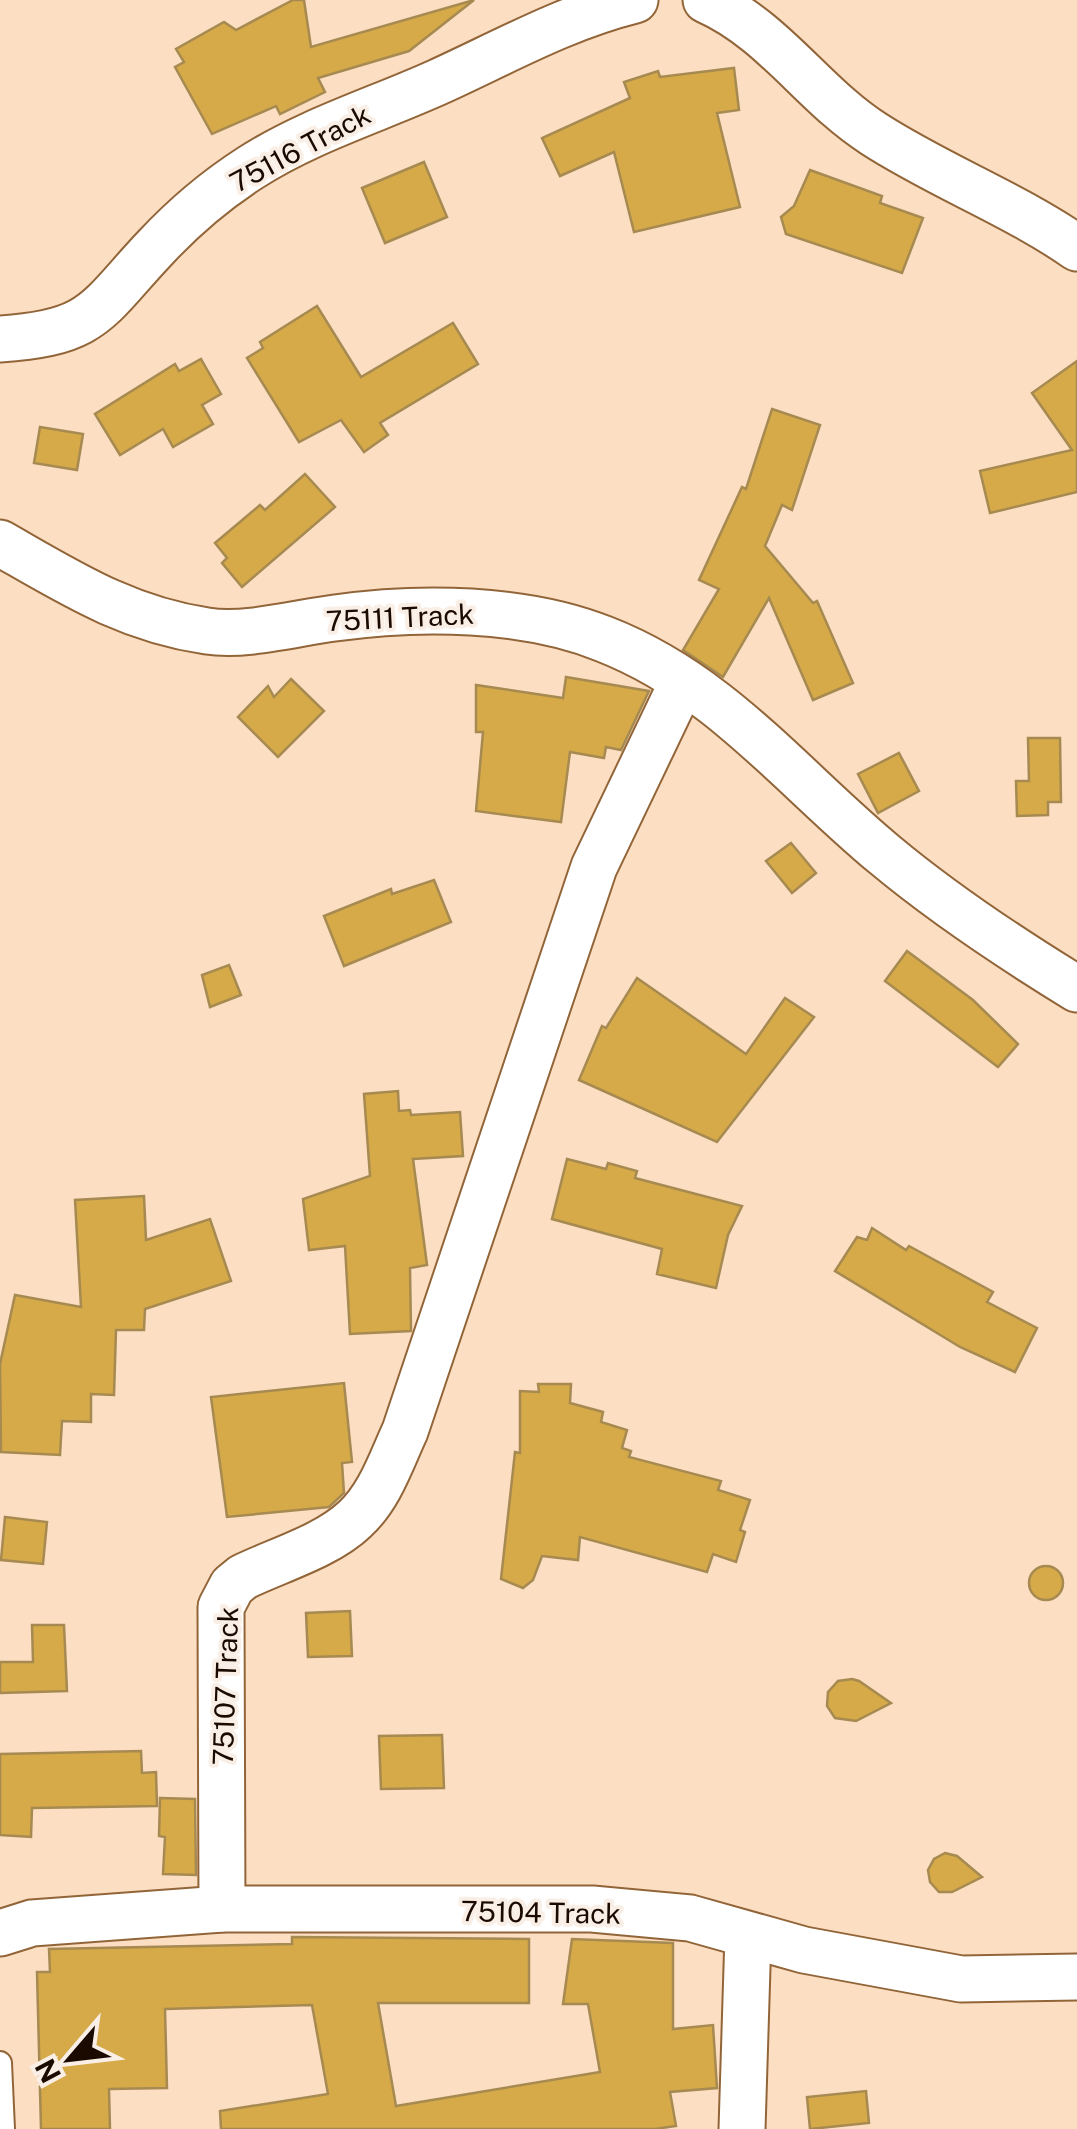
<svg xmlns="http://www.w3.org/2000/svg" width="1077" height="2129" viewBox="0 0 1077 2129" font-family="'Public Sans',sans-serif">
<style>
.building{fill:#d6aa48;stroke:#a68a51;stroke-width:2.5}
.lines{fill:none;stroke-linecap:round;stroke-linejoin:round}
.service-casing{stroke:#926539;stroke-width:26}
.minor-casing{stroke:#926539;stroke-width:49}
.service{stroke:#fff;stroke-width:22}
.minor{stroke:#fff;stroke-width:45}
.labels{text-anchor:middle;dominant-baseline:central;stroke-width:8;stroke-linejoin:round;paint-order:stroke}
.street-label{font-size:28px;fill:#1a0a00;stroke:#f9efe6}
</style>
<rect width="100%" height="100%" fill="#fcdec2"/>
<!-- building -->
<g class="building">
<polygon points="293,0 304,0 311,47 474,0 409,51 318,78 325,92 280,114 276,106 212,134 175,67 184,62 176,49 224,22 236,30"/>
<polygon points="734,68 739,110 717,113 740,207 634,232 614,152 560,176 542,138 630,98 624,82 658,71 660,77"/>
<polygon points="424,162 447,217 385,243 362,188"/>
<polygon points="810,170 882,196 880,203 923,218 902,273 786,234 781,217 794,206"/>
<polygon points="317,306 361,377 453,323 478,364 380,423 388,435 364,452 341,420 299,442 247,358 263,348 260,342"/>
<polygon points="201,359 221,394 202,405 213,424 173,447 163,429 120,455 95,414 175,364 179,371"/>
<polygon points="1077,361 1077,492 990,513 980,471 1072,450 1032,393"/>
<polygon points="772,409 820,425 792,510 782,505 765,546 813,603 817,601 853,683 813,700 769,598 723,677 683,650 719,589 699,580 742,487 746,489"/>
<polygon points="40,427 83,434 77,470 34,463"/>
<polygon points="305,474 335,507 242,587 222,563 227,558 215,543 260,505 265,510"/>
<polygon points="566,677 649,691 621,750 606,747 604,758 570,752 561,822 476,811 483,732 476,732 476,685 563,698"/>
<polygon points="291,679 324,711 278,757 238,717 268,686 274,697"/>
<polygon points="1028,738 1060,738 1061,802 1048,802 1048,815 1017,816 1016,781 1029,781"/>
<polygon points="899,753 919,791 878,813 858,774"/>
<polygon points="791,843 816,873 792,893 766,861"/>
<polygon points="434,880 451,922 344,966 324,916 391,889 392,894"/>
<polygon points="907,951 973,1000 1018,1044 998,1067 885,981"/>
<polygon points="229,965 241,995 210,1007 202,975"/>
<polygon points="637,978 746,1054 785,998 814,1017 717,1142 579,1080 602,1026 606,1028"/>
<polygon points="398,1091 399,1111 410,1110 411,1115 460,1112 463,1156 413,1159 427,1265 410,1268 411,1331 350,1334 345,1246 309,1250 303,1199 370,1176 364,1094"/>
<polygon points="567,1159 606,1169 608,1163 637,1171 635,1178 742,1206 728,1235 716,1288 657,1274 662,1249 552,1219"/>
<polygon points="144,1196 146,1240 210,1219 231,1281 145,1309 144,1330 116,1330 114,1395 91,1394 91,1422 62,1421 60,1455 1,1452 0,1364 15,1295 81,1307 75,1200"/>
<polygon points="872,1228 906,1250 909,1246 993,1292 987,1302 1037,1328 1015,1372 960,1347 835,1271 857,1237 867,1240"/>
<polygon points="344,1383 352,1462 342,1463 344,1493 329,1507 227,1517 211,1397"/>
<polygon points="538,1384 571,1384 570,1403 603,1412 601,1422 627,1430 622,1448 631,1451 629,1457 721,1481 718,1490 750,1500 740,1530 745,1532 736,1562 713,1554 707,1572 580,1537 578,1560 542,1556 533,1580 523,1588 501,1579 515,1452 520,1453 520,1391 539,1392"/>
<polygon points="5,1517 47,1522 43,1564 1,1560"/>
<circle cx="1046" cy="1583" r="17"/>
<polygon points="350,1611 352,1656 308,1657 306,1613"/>
<polygon points="32,1625 64,1625 67,1691 0,1693 0,1662 33,1662"/>
<polygon points="852,1679 859,1681 891,1703 856,1721 835,1718 827,1706 828,1692 838,1681"/>
<polygon points="442,1735 444,1788 381,1789 379,1736"/>
<polygon points="141,1751 142,1773 156,1772 157,1806 32,1808 31,1837 0,1835 0,1754"/>
<polygon points="160,1798 195,1799 196,1875 163,1874 165,1837 159,1836"/>
<polygon points="945,1853 957,1856 982,1877 952,1892 939,1892 930,1882 928,1870 934,1859"/>
<polygon points="292,1937 529,1939 529,2003 378,2003 396,2106 600,2072 588,2004 563,2004 572,1939 673,1943 673,2029 713,2025 717,2088 670,2092 676,2126 655,2129 221,2129 220,2111 328,2094 312,2005 165,2009 167,2088 109,2089 110,2129 41,2129 37,1972 50,1972 49,1949 292,1944"/>
<polygon points="866,2091 869,2123 810,2129 807,2097"/>
</g>
<g class="lines">
<!-- service casing -->
<g class="service-casing">
<polyline id="service" points="0,2063 3,2129"/>
</g>
<!-- minor casing -->
<g class="minor-casing">
<g id="minor">
<path d="M 706,0 C 774,30 813,95 874,134 C 939,176 1014,204 1077,248"/>
<path d="M 0,339 C 96,333 97,309 156,247 C 184,217 216,190 250,168 C 307,131 376,110 438,82 C 504,52 563,18 635,0"/>
<path d="M 0,543 C 70,583 126,619 207,631 C 246,637 296,623 335,618 C 419,606 524,607 604,639 C 720,684 792,778 885,855 C 945,905 1010,948 1077,989"/>
<path d="M 222,1909 L 221,1607 L 232,1586 L 243,1577 C 278,1560 327,1546 355,1519 C 380,1496 391,1461 405,1431 L 594,867 L 683,681"/>
<polyline points="0,1933 32,1923 222,1909 592,1909 690,1918 804,1950 961,1979 1077,1977"/>
<polyline points="742,2129 748,1935"/>
</g>
</g>
<!-- service -->
<use href="#service" class="service"/>
<!-- minor -->
<use href="#minor" class="minor"/>
</g>
<g class="labels">
<!-- street labels -->
<g class="street-label">
<text transform="translate(300 148) rotate(-28)">75116 Track</text>
<text transform="translate(400 617) rotate(-3)">75111 Track</text>
<text transform="translate(225 1686) rotate(-88)">75107 Track</text>
<text transform="translate(541 1912) rotate(1)">75104 Track</text>
</g>
</g>
<!-- north arrow -->
<g transform="translate(70 2059) rotate(242)" stroke="#f9efe6" stroke-width="8" paint-order="stroke">
<path d="M0-8L18 38L0 25L-18 38Z" fill="#1a0a00"/>
<text y="-15" font-size="28" font-weight="bold" text-anchor="middle" fill="#1a0a00">N</text>
</g>
</svg>
